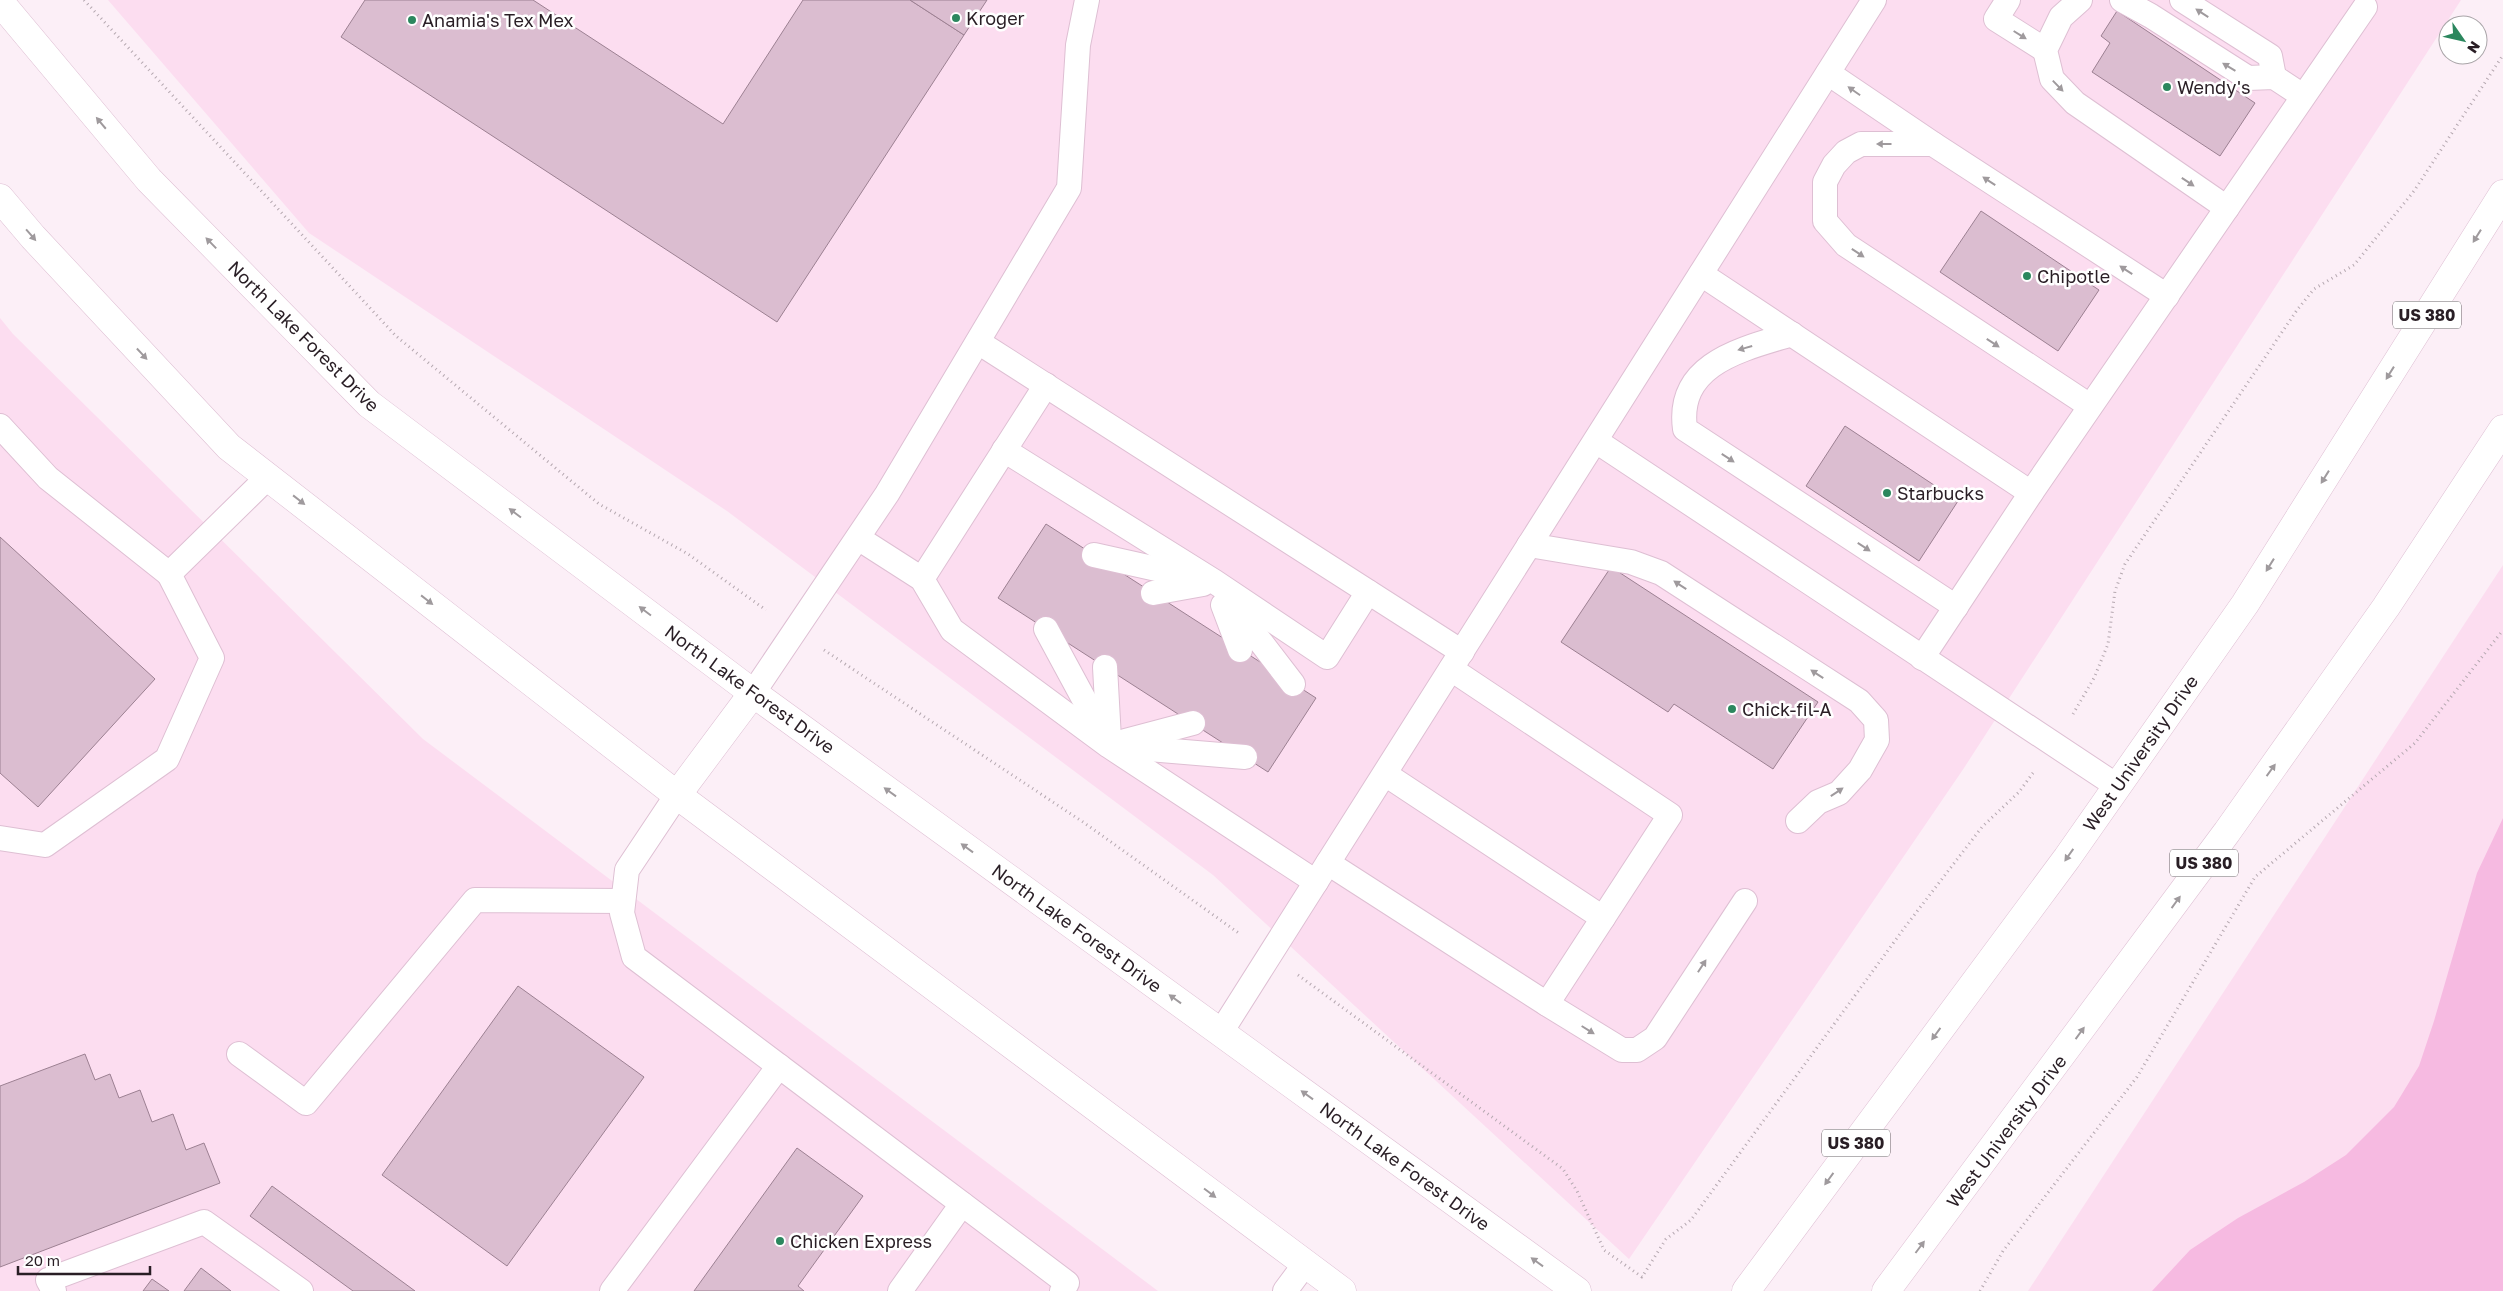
<svg xmlns="http://www.w3.org/2000/svg" width="2503" height="1291" viewBox="0 0 2503 1291" font-family="'Golos Text',sans-serif">
<style>
.built{fill:#fcddf0}
.water{fill:#f6bae1}
.building{fill:#dbbdd0;stroke:#9c8092}
.lines{fill:none;stroke-linecap:round;stroke-linejoin:round}
.lane-casing{stroke:#debfd3;stroke-width:26}
.secondary-casing{stroke:#debfd3;stroke-width:29}
.highway-casing{stroke:#debfd3;stroke-width:29}
.path{stroke:#b5a8b0;stroke-width:3;stroke-dasharray:1 4;stroke-linecap:butt}
.lane{stroke:#fff;stroke-width:24}
.secondary{stroke:#fff;stroke-width:28}
.highway{stroke:#fff;stroke-width:28}
.oneway{fill:#9f9a9d}
.poi-dot{fill:#2b875e;stroke:#fff;stroke-width:2}
.labels{text-anchor:middle;dominant-baseline:central;stroke-width:5;stroke-linejoin:round;paint-order:stroke}
.shield{fill:#fff;stroke:#696266;stroke-width:1}
.shield-label{font-size:16px;font-weight:bold;fill:#291e25}
.poi-label{font-size:18px;fill:#291e25;stroke:#fff;text-anchor:start}
.street-label{font-size:18px;fill:#291e25;stroke:#fff}
</style>
<rect width="100%" height="100%" fill="#fceff7"/>
<!-- built -->
<g class="built">
<polygon points="108,0 2461,0 1964,768 1629,1259 1213,875 727,511 309,233"/>
<polygon points="0,318 13,334 423,739 1158,1291 0,1291"/>
<polygon points="2503,565 2503,1291 2028,1291"/>
</g>
<!-- water -->
<polygon class="water" points="2503,818 2503,1291 2152,1291 2190,1250 2238,1218 2304,1182 2346,1155 2394,1107 2419,1066 2434,1021 2477,873"/>
<!-- building -->
<g class="building">
<polygon points="365,0 533,0 723,124 803,0 910,0 964,35 777,322 341,37"/>
<polygon points="910,0 987,0 964,35"/>
<polygon points="2117,11 2255,103 2220,156 2092,72 2110,43 2101,36"/>
<polygon points="1981,211 2099,290 2058,351 1940,272"/>
<polygon points="1845,426 1958,501 1919,561 1806,486"/>
<polygon points="1046,524 1316,698 1268,772 998,598"/>
<polygon points="0,537 155,679 38,807 0,773"/>
<polygon points="1611,567 1818,702 1773,769 1674,704 1668,712 1561,642"/>
<polygon points="518,986 644,1077 507,1266 382,1175"/>
<polygon points="85,1054 95,1080 110,1074 119,1098 140,1090 152,1122 173,1114 186,1150 204,1143 220,1183 0,1267 0,1086"/>
<polygon points="797,1148 863,1196 798,1286 804,1291 694,1291"/>
<polygon points="272,1186 415,1291 353,1291 250,1216"/>
<polygon points="201,1268 231,1291 184,1291"/>
<polygon points="152,1279 169,1291 143,1291"/>
</g>
<g class="lines">
<!-- lane casing -->
<g class="lane-casing">
<g id="lane">
<polyline points="2008,0 1996,19 2045,50"/>
<polyline points="2080,0 2061,17 2045,50 2052,79 2075,103 2227,208"/>
<polyline points="2122,0 2151,16 2248,78 2274,77 2303,96"/>
<polyline points="2182,0 2270,56 2274,77"/>
<polyline points="1828,73 1933,144 2167,296"/>
<polyline points="1933,144 1861,144 1846,152 1834,165 1825,182 1825,221 1846,245 2090,406"/>
<polyline points="1701,274 2031,493 1922,658"/>
<path d="M 1792,334 C 1743,349 1676,363 1685,429 L 1956,607"/>
<polyline points="978,342 1462,652"/>
<polyline points="0,426 48,478 169,574 268,477"/>
<polyline points="1596,441 2117,786"/>
<polyline points="1004,450 1215,582 1327,657 1368,592"/>
<polyline points="2031,493 2365,7"/>
<polyline points="858,538 922,579 952,630 1109,746 1316,882"/>
<polyline points="1529,545 1631,562 1661,573 1859,701 1876,720 1877,740 1860,770 1839,793 1818,802 1798,821"/>
<polyline points="1094,555 1197,578"/>
<polyline points="922,579 1046,385"/>
<polyline points="1153,593 1203,584"/>
<polyline points="1227,598 1293,684"/>
<polyline points="1223,605 1240,650"/>
<polyline points="1046,629 1106,740"/>
<polyline points="1105,667 1109,739"/>
<polyline points="753,693 887,494 1069,188 1078,45 1087,0"/>
<polyline points="1125,741 1193,723"/>
<polyline points="1112,746 1245,757"/>
<polyline points="1385,774 1603,918"/>
<polyline points="677,795 627,870 622,913 634,957 779,1066"/>
<polyline points="0,838 45,845 167,759 212,658 169,574"/>
<polyline points="1328,863 1547,1004 1670,815 1451,669"/>
<polyline points="1547,1004 1622,1050 1637,1050 1655,1038 1745,901"/>
<polyline points="1221,1032 1874,0"/>
<polyline points="239,1054 306,1103 475,900 623,901"/>
<polyline points="54,1291 48,1280 204,1222 301,1291"/>
<polyline points="612,1291 779,1066 1067,1283 1062,1291"/>
<polyline points="900,1291 962,1204"/>
<polyline points="1285,1291 1305,1264"/>
</g>
</g>
<!-- secondary casing -->
<g class="secondary-casing">
<g id="secondary">
<polyline points="0,2 149,180 369,404 753,693 1577,1291"/>
<polyline points="0,198 33,237 229,447 677,795 1342,1291"/>
<polyline points="677,795 753,693"/>
</g>
</g>
<!-- highway casing -->
<g class="highway-casing">
<g id="highway">
<polyline points="1746,1291 2067,858 2245,604 2503,194"/>
<polyline points="1886,1291 2227,832 2386,607 2503,429"/>
</g>
</g>
<!-- path -->
<g class="path">
<polyline points="84,0 396,336 599,504 688,554 766,610"/>
<polyline points="824,650 1083,822 1240,934"/>
<polyline points="2073,714 2094,678 2108,644 2115,591 2125,564 2297,310 2314,289 2354,265 2414,191 2503,55"/>
<polyline points="1298,975 1563,1169 1577,1191 1604,1250 1642,1277 1666,1239 1691,1220 1905,927 1982,827 2019,792 2033,773"/>
<polyline points="1980,1291 2003,1251 2137,1077 2255,877 2415,743 2503,630"/>
</g>
<!-- lane -->
<use href="#lane" class="lane"/>
<!-- secondary -->
<use href="#secondary" class="secondary"/>
<!-- highway -->
<use href="#highway" class="highway"/>
</g>
<!-- one-way arrows -->
<defs><path id="oneway-solid" d="M-6-.8H1V-3.2L6.5 0L1 3.2V.8H-6Z" transform="scale(1.25)"/></defs>
<g class="oneway">
<use href="#oneway-solid" transform="translate(2202 13) rotate(-147)"/>
<use href="#oneway-solid" transform="translate(2020 35) rotate(32)"/>
<use href="#oneway-solid" transform="translate(2229 67) rotate(-149)"/>
<use href="#oneway-solid" transform="translate(2058 86) rotate(46)"/>
<use href="#oneway-solid" transform="translate(1854 91) rotate(-145)"/>
<use href="#oneway-solid" transform="translate(101 123) rotate(-130)"/>
<use href="#oneway-solid" transform="translate(1884 144) rotate(-180)"/>
<use href="#oneway-solid" transform="translate(1989 181) rotate(-147)"/>
<use href="#oneway-solid" transform="translate(2188 182) rotate(34)"/>
<use href="#oneway-solid" transform="translate(31 235) rotate(49)"/>
<use href="#oneway-solid" transform="translate(2477 236) rotate(122)"/>
<use href="#oneway-solid" transform="translate(211 243) rotate(-134)"/>
<use href="#oneway-solid" transform="translate(1858 253) rotate(34)"/>
<use href="#oneway-solid" transform="translate(2126 270) rotate(-147)"/>
<use href="#oneway-solid" transform="translate(1993 343) rotate(33)"/>
<use href="#oneway-solid" transform="translate(1745 348) rotate(164)"/>
<use href="#oneway-solid" transform="translate(142 354) rotate(47)"/>
<use href="#oneway-solid" transform="translate(2390 373) rotate(122)"/>
<use href="#oneway-solid" transform="translate(1728 458) rotate(33)"/>
<use href="#oneway-solid" transform="translate(2325 477) rotate(122)"/>
<use href="#oneway-solid" transform="translate(299 500) rotate(38)"/>
<use href="#oneway-solid" transform="translate(515 513) rotate(-143)"/>
<use href="#oneway-solid" transform="translate(1864 547) rotate(33)"/>
<use href="#oneway-solid" transform="translate(2270 565) rotate(122)"/>
<use href="#oneway-solid" transform="translate(1680 585) rotate(-147)"/>
<use href="#oneway-solid" transform="translate(427 600) rotate(38)"/>
<use href="#oneway-solid" transform="translate(645 611) rotate(-143)"/>
<use href="#oneway-solid" transform="translate(1817 674) rotate(-147)"/>
<use href="#oneway-solid" transform="translate(2271 770) rotate(-54)"/>
<use href="#oneway-solid" transform="translate(890 792) rotate(-144)"/>
<use href="#oneway-solid" transform="translate(1837 792) rotate(-34)"/>
<use href="#oneway-solid" transform="translate(967 848) rotate(-144)"/>
<use href="#oneway-solid" transform="translate(2069 855) rotate(125)"/>
<use href="#oneway-solid" transform="translate(2176 902) rotate(-54)"/>
<use href="#oneway-solid" transform="translate(1702 966) rotate(-57)"/>
<use href="#oneway-solid" transform="translate(1175 999) rotate(-144)"/>
<use href="#oneway-solid" transform="translate(1588 1030) rotate(32)"/>
<use href="#oneway-solid" transform="translate(2080 1033) rotate(-54)"/>
<use href="#oneway-solid" transform="translate(1936 1034) rotate(126)"/>
<use href="#oneway-solid" transform="translate(1307 1095) rotate(-144)"/>
<use href="#oneway-solid" transform="translate(1829 1179) rotate(126)"/>
<use href="#oneway-solid" transform="translate(1210 1193) rotate(37)"/>
<use href="#oneway-solid" transform="translate(1920 1247) rotate(-53)"/>
<use href="#oneway-solid" transform="translate(1537 1262) rotate(-144)"/>
</g>
<!-- markers -->
<g class="poi-dot">
<circle cx="956" cy="18" r="5"/>
<circle cx="412" cy="20" r="5"/>
<circle cx="2167" cy="87" r="5"/>
<circle cx="2027" cy="276" r="5"/>
<circle cx="1887" cy="493" r="5"/>
<circle cx="1732" cy="709" r="5"/>
<circle cx="780" cy="1241" r="5"/>
</g>
<g class="labels">
<!-- shield labels -->
<g class="shield">
<rect x="2393" y="301.5" width="68" height="27" rx="4"/>
<rect x="2170" y="849.5" width="68" height="27" rx="4"/>
<rect x="1822" y="1129.5" width="68" height="27" rx="4"/>
</g>
<g class="shield-label">
<text x="2427" y="315">US 380</text>
<text x="2204" y="863">US 380</text>
<text x="1856" y="1143">US 380</text>
</g>
<!-- poi labels -->
<g class="poi-label">
<text x="966" y="18">Kroger</text>
<text x="422" y="20">Anamia's Tex Mex</text>
<text x="2177" y="87">Wendy's</text>
<text x="2037" y="276">Chipotle</text>
<text x="1897" y="493">Starbucks</text>
<text x="1742" y="709">Chick-fil-A</text>
<text x="790" y="1241">Chicken Express</text>
</g>
<!-- street labels -->
<g class="street-label">
<text transform="translate(304 336) rotate(45)">North Lake Forest Drive</text>
<text transform="translate(750 689) rotate(36)">North Lake Forest Drive</text>
<text transform="translate(2140 753) rotate(-55)">West University Drive</text>
<text transform="translate(1077 928) rotate(36)">North Lake Forest Drive</text>
<text transform="translate(2006 1131) rotate(-53)">West University Drive</text>
<text transform="translate(1405 1166) rotate(36)">North Lake Forest Drive</text>
</g>
</g>
<!-- north arrow -->
<g transform="translate(2463 40) rotate(124)"><circle r="24" fill="#ffffff" stroke="#a9a5a8"/>
<path d="M0-4L9 19L0 12L-9 19Z" fill="#2b875e"/>
<text y="-8" font-size="14" font-weight="bold" text-anchor="middle" fill="#291e25">N</text>
</g>
<!-- scale -->
<path d="M18 1266v8h132v-8" fill="none" stroke="#291e25" stroke-width="2.5"/>
<text x="25" y="1266" font-size="15" fill="#291e25" stroke="#ffffff" stroke-width="4" paint-order="stroke">20 m</text>
</svg>
